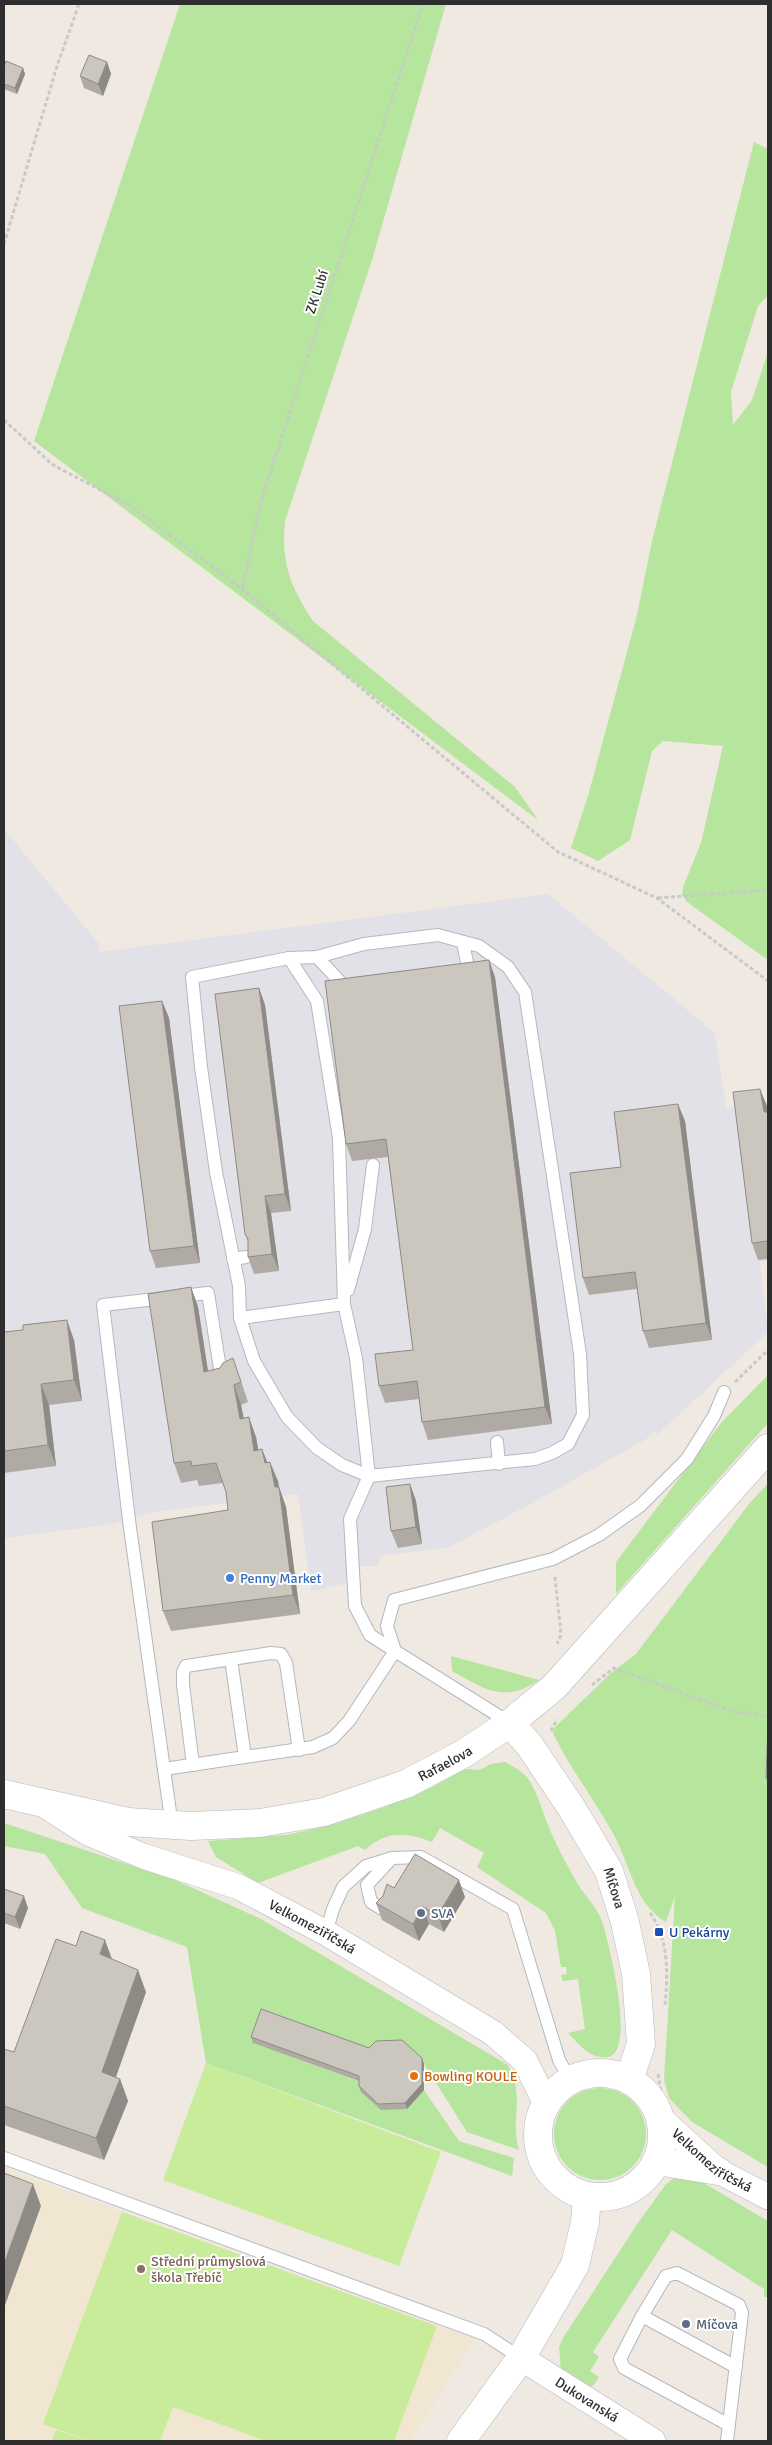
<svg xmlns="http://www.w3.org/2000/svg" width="772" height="2445" viewBox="0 0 772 2445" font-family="Signika,sans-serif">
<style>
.industrial{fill:#e3e1e8}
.education{fill:#f0e6d1}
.green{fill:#b6e59e}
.pitch{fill:#c9ec9a}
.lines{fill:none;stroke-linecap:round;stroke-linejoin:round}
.lane-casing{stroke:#b4b7c1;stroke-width:14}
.street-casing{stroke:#b4b7c1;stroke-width:26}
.secondary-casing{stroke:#b4b7c1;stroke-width:29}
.path{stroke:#c9c9c9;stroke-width:3;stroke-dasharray:4 2.5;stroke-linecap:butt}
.lane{stroke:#fff;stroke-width:12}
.street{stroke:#fff;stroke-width:25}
.secondary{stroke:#fff;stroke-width:28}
.wall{fill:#afaba4}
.shaded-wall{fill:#8e8b86}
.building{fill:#cbc7bf;stroke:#8e8b86}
.shop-dot{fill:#3f7fe0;stroke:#fff;stroke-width:2}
.service-dot{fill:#5c6f8a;stroke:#fff;stroke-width:2}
.transit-dot{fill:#1a4fb4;stroke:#fff;stroke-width:2}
.food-dot{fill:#e8710a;stroke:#fff;stroke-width:2}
.education-dot{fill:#8d6e63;stroke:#fff;stroke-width:2}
.labels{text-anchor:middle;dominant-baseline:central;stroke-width:4;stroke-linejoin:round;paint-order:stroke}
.street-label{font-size:14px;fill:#2e2e2e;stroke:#fff}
.shop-label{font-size:14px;fill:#366cbe;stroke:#fff;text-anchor:start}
.service-label{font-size:14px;fill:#4e5e75;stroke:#fff;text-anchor:start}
.transit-label{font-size:14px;fill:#164399;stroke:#fff;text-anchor:start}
.food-label{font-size:14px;fill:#c56008;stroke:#fff;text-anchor:start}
.education-label{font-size:14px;fill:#785e54;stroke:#fff;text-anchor:start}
</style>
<rect width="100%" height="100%" fill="#efe9e1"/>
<!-- industrial -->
<polygon class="industrial" points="4,829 100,945 99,952 548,894 715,1033 726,1108 768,1102 768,1261 760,1262 768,1332 656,1436 657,1430 646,1439 529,1505 449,1547 380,1556 379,1566 350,1566 349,1583 311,1591 298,1494 154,1512 113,1524 4,1538"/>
<!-- education -->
<polygon class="education" points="4,2168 122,2212 475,2339 410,2441 4,2441"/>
<!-- green -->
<g class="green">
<path d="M 180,4 L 446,4 L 372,260 L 285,521 C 281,563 290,586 313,621 L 515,787 L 538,820 L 34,441 Z"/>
<polygon points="754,142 768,149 768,295 758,306 731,392 733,425 752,400 768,352 768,960 687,902 682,895 683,887 701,843 723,746 663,741 652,751 630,840 598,861 571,848 588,796 637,615 652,541"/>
<polygon points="768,1375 768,1423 616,1594 616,1562 721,1423"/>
<path d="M 768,1483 L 768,2167 L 692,2122 L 669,2098 L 664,2080 L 675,1896 L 666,1922 C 635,1904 630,1865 614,1835 C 595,1800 570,1769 553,1733 L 555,1727 L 611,1673 L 636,1654 L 749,1504 Z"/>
<path d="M 451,1656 L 539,1680 C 505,1704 484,1689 452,1671 Z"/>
<path d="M 505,1762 C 514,1767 523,1771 529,1780 C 540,1798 545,1821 554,1839 C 561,1854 569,1869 577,1883 C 584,1895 597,1907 602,1921 C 608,1940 637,2052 608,2057 C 589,2059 580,2045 568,2033 L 585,2029 L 578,1979 L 563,1981 L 561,1975 L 567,1974 L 566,1967 L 561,1967 L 555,1931 L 546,1913 L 477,1867 L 484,1853 L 440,1828 L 432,1842 C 407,1832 386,1830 365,1850 L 358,1846 L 258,1883 L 216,1857 L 208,1841 L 286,1835 L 331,1825 L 385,1807 L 431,1788 L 465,1769 L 479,1770 L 491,1764 Z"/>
<path d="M 4,1823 L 175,1880 L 261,1919 L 508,2065 C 511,2072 515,2080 516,2088 C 519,2111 512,2127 519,2150 L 467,2132 L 424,2064 L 404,2046 L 371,2054 L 253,2042 L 361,2082 L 407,2109 L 424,2090 L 459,2141 L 514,2158 L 512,2176 L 206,2063 L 187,1947 L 82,1908 L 45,1854 L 4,1846 Z"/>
<circle cx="600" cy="2134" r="46"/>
<polygon points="687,2173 768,2221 768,2297 764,2297 764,2289 672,2230 593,2352 599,2357 590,2371 599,2377 594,2385 587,2388 561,2370 559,2347 563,2338 638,2223 666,2184 674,2178"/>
</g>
<!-- pitch -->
<g class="pitch">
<polygon points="206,2063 441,2152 399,2266 163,2180"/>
<polygon points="122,2212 437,2326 394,2441 266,2441 173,2407 160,2441 89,2441 43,2424"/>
<polygon points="56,2430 87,2441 52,2441"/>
</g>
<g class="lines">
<!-- lane casing -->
<g class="lane-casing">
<g id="lane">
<polyline points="463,943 468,967"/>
<polyline points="317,957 344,986"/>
<polyline points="289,958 317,1001 339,1138 344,1304"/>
<polyline points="233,1259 246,1257"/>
<polyline points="348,1290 365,1229 373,1165"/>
<polyline points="497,1442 499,1464"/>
<polyline points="231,1659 245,1757"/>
<polyline points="510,1723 395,1651 387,1626 394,1600 553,1559 599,1535 640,1506 687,1459 714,1416 724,1392"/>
<polyline points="193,1765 183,1685 183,1672 186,1666 271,1653 281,1654 286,1663 299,1750"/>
<polyline points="164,1769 313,1747 333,1738 349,1721 395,1651 370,1635 355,1606 350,1519 369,1476 535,1459 552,1453 568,1444 583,1415 580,1354 525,992 508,967 479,946 438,935 364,944 317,957 289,958 192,977 201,1067 216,1172 239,1286 240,1318 254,1361 287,1417 317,1448 342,1465 369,1476 356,1358 344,1304 240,1318"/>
<polyline points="172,1826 130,1528 103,1305 208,1293 222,1381"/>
<polyline points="382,1909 371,1902 367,1885 390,1860"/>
<polyline points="326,1933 333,1909 343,1887 366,1866 392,1858 421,1857 513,1909 559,2060 570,2080"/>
<polyline points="4,2158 484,2334 521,2358"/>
<polyline points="642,2316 736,2367"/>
<polyline points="727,2441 742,2313 739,2305 677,2273 666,2276 642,2316 620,2359 624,2368 729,2425"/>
</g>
</g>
<!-- street casing -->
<g class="street-casing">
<g id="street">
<path id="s1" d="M 44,1805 L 88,1833 L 143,1856 L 239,1887 L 326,1933 L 493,2033 L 525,2061 L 546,2104"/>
<path id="s2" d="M 661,2119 L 718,2171 L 768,2197"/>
<path id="s3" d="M 521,2358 L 653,2441"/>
</g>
</g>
<!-- secondary casing -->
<g class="secondary-casing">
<g id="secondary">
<path id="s4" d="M 510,1723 L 530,1746 L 571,1807 L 609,1871 L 625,1922 L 636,1974 L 641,2044 L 629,2080"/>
<path id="s5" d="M 4,1794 L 128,1822 L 191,1826 L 260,1823 L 324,1812 L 406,1784 L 463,1754 L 510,1723 L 554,1687 L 768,1448"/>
<circle cx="600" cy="2135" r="62"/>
<polyline points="657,2161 718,2171"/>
<polyline points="461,2441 521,2358 575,2265 585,2222 587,2197"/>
</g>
</g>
<!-- path -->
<g class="path">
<polyline points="4,244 57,66 79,4"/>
<polyline points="4,420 53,465 129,505 242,589 558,852 657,898 768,981"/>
<polyline points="242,589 261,501 423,4"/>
<polyline points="658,898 768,890"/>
<polyline points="735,1382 768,1350"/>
<polyline points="555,1577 561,1635 557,1644"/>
<polyline points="592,1685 614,1668 734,1712 768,1716"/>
<polyline points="551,1731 557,1719"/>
<path d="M 650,1913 C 669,1939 668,1975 665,2005"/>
<polyline points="658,2074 662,2097"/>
</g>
<!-- lane -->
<use href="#lane" class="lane"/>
<!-- street -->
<use href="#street" class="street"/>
<!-- secondary -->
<use href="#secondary" class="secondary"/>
</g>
<!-- wall -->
<g class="wall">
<polygon points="107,62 111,74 103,96 84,88 80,76"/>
<polygon points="4,67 23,68 25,74 17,94 4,89"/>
<polygon points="495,977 552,1424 428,1440 422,1422 419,1399 385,1403 379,1386 413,1350 388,1157 352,1161 346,1144"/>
<polygon points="259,988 265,1005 291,1211 271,1213 279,1271 254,1274 248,1257 248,1242 245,1234"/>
<polygon points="162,1001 169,1018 200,1263 156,1268 150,1251"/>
<polygon points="767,1106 767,1112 768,1112 768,1259 758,1260 752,1243"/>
<polygon points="685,1121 712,1340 649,1348 643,1331 637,1289 589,1295 583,1278 621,1167"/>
<polygon points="191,1287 198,1307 208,1371 240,1378 248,1402 241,1405 244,1418 256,1437 258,1450 262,1449 267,1462 278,1481 279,1487 286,1507 300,1614 171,1631 163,1611 228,1510 226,1492 223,1483 199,1486 197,1480 181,1483 174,1463"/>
<polygon points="4,1332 74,1340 82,1401 49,1405 56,1466 4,1473"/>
<polygon points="410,1484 416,1501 422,1544 398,1548 391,1531"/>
<polygon points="768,1728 768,1785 766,1778"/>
<polygon points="394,1888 465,1897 444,1932 429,1924 419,1941 382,1920 376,1903"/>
<polygon points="4,1889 28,1908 20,1929 4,1923"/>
<polygon points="112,1960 146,1992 115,2077 120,2079 128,2101 104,2160 4,2125 4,2049 14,2052"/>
<polygon points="251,2037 369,2048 424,2064 424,2090 407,2109 381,2110 361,2092 359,2086 359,2081 253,2043"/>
</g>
<!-- shaded-wall -->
<g class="shaded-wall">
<polygon points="107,62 111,74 103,96 98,84"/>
<polygon points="23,68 25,74 17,94 15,88"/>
<polygon points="489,960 495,977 552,1424 545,1407"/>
<polygon points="259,988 265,1005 291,1211 285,1194"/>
<polygon points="162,1001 169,1018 200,1263 194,1246"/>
<polygon points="760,1089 767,1106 768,1118 764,1112"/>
<polygon points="678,1104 685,1121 712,1340 706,1323"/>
<polygon points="265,1196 271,1213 279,1271 272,1254"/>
<polygon points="191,1287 198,1307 211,1391 204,1372"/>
<polygon points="67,1320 74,1340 82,1401 74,1380"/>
<polygon points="41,1384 49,1405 56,1466 48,1445"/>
<polygon points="234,1385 241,1405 247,1439 240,1419"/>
<polygon points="249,1417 256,1437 262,1470 254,1451"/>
<polygon points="262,1449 270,1469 265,1463"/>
<polygon points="270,1462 278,1481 280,1496 279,1487 286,1507 300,1614 293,1595"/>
<polygon points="410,1484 416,1501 422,1544 416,1527"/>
<polygon points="459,1880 465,1897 444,1932 438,1915"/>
<polygon points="24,1896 28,1908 20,1929 15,1917"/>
<polygon points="423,1907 429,1924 419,1941 413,1924"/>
<polygon points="105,1940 113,1962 100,1954"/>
<polygon points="138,1970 146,1992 110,2094 102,2072"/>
<polygon points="422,2058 424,2064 424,2090 407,2109 405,2103"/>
<polygon points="120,2079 128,2101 104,2160 96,2138"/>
<polygon points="33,2184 41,2206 4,2308 4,2264"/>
</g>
<!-- building -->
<g class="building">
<polygon points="89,55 107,62 98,84 80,76"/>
<polygon points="6,61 23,68 15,88 4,84 4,67"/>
<polygon points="489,960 545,1407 422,1422 417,1381 379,1386 375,1354 413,1350 386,1139 346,1144 325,981"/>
<polygon points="259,988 285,1194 265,1196 272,1254 248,1257 248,1239 245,1234 215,994"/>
<polygon points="162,1001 194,1246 150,1251 119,1006"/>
<polygon points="760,1089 764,1112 768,1112 768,1241 752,1243 733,1092"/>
<polygon points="678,1104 706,1323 643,1331 635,1272 583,1278 570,1173 621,1167 614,1112"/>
<polygon points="191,1287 204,1372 220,1368 223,1363 233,1358 241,1382 234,1385 240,1419 249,1417 254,1451 262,1449 265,1463 270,1462 275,1487 279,1487 293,1595 163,1611 152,1522 228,1510 226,1492 216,1463 192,1466 191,1461 174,1463 148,1294"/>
<polygon points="67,1320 74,1380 41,1384 48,1445 4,1451 4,1332 23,1330 23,1325"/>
<polygon points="410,1484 416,1527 391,1531 386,1487"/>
<polygon points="768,1728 768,1778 766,1778"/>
<polygon points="415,1854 459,1880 438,1915 423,1907 413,1924 376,1903 383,1896 387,1884 394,1888"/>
<polygon points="4,1889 24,1896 15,1917 4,1913"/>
<polygon points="81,1931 105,1940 100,1954 138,1970 102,2072 120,2079 96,2138 4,2106 4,2049 14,2052 56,1939 76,1946"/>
<polygon points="261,2009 369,2048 376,2041 402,2040 422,2058 422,2084 405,2103 378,2104 359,2086 359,2076 251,2037"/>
<polygon points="4,2173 33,2184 4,2264"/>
</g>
<!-- markers -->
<circle class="shop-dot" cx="230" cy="1578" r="5"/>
<g class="service-dot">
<circle cx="421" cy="1913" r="5"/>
<circle cx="686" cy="2324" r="5"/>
</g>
<rect class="transit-dot" x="654" y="1927" width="10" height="10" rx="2.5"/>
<circle class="food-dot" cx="414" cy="2076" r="5"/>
<circle class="education-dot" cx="141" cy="2269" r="5"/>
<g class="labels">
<!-- street labels -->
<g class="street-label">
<text transform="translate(317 292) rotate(-72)">ZK Lubí</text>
<text stroke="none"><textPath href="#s5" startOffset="455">Rafaelova</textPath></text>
<text stroke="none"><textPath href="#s4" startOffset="196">Míčova</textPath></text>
<text stroke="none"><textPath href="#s1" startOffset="296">Velkomeziříčská</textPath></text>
<text stroke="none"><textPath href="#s2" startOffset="66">Velkomeziříčská</textPath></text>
<text stroke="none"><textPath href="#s3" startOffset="78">Dukovanská</textPath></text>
</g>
<!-- shop labels -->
<g class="shop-label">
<text x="240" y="1578">Penny Market</text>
</g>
<!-- service labels -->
<g class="service-label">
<text x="431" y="1913">SVA</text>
<text x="696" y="2324">Míčova</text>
</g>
<!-- transit labels -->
<g class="transit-label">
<text x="669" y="1932">U Pekárny</text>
</g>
<!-- food labels -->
<g class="food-label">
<text x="424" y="2076">Bowling KOULE</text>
</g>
<!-- education labels -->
<g class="education-label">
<text x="151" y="2261">Střední průmyslová<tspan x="151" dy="16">škola Třebíč</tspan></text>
</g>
</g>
<!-- border -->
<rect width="772" height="2445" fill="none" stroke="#2e2e2e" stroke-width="10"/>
</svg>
